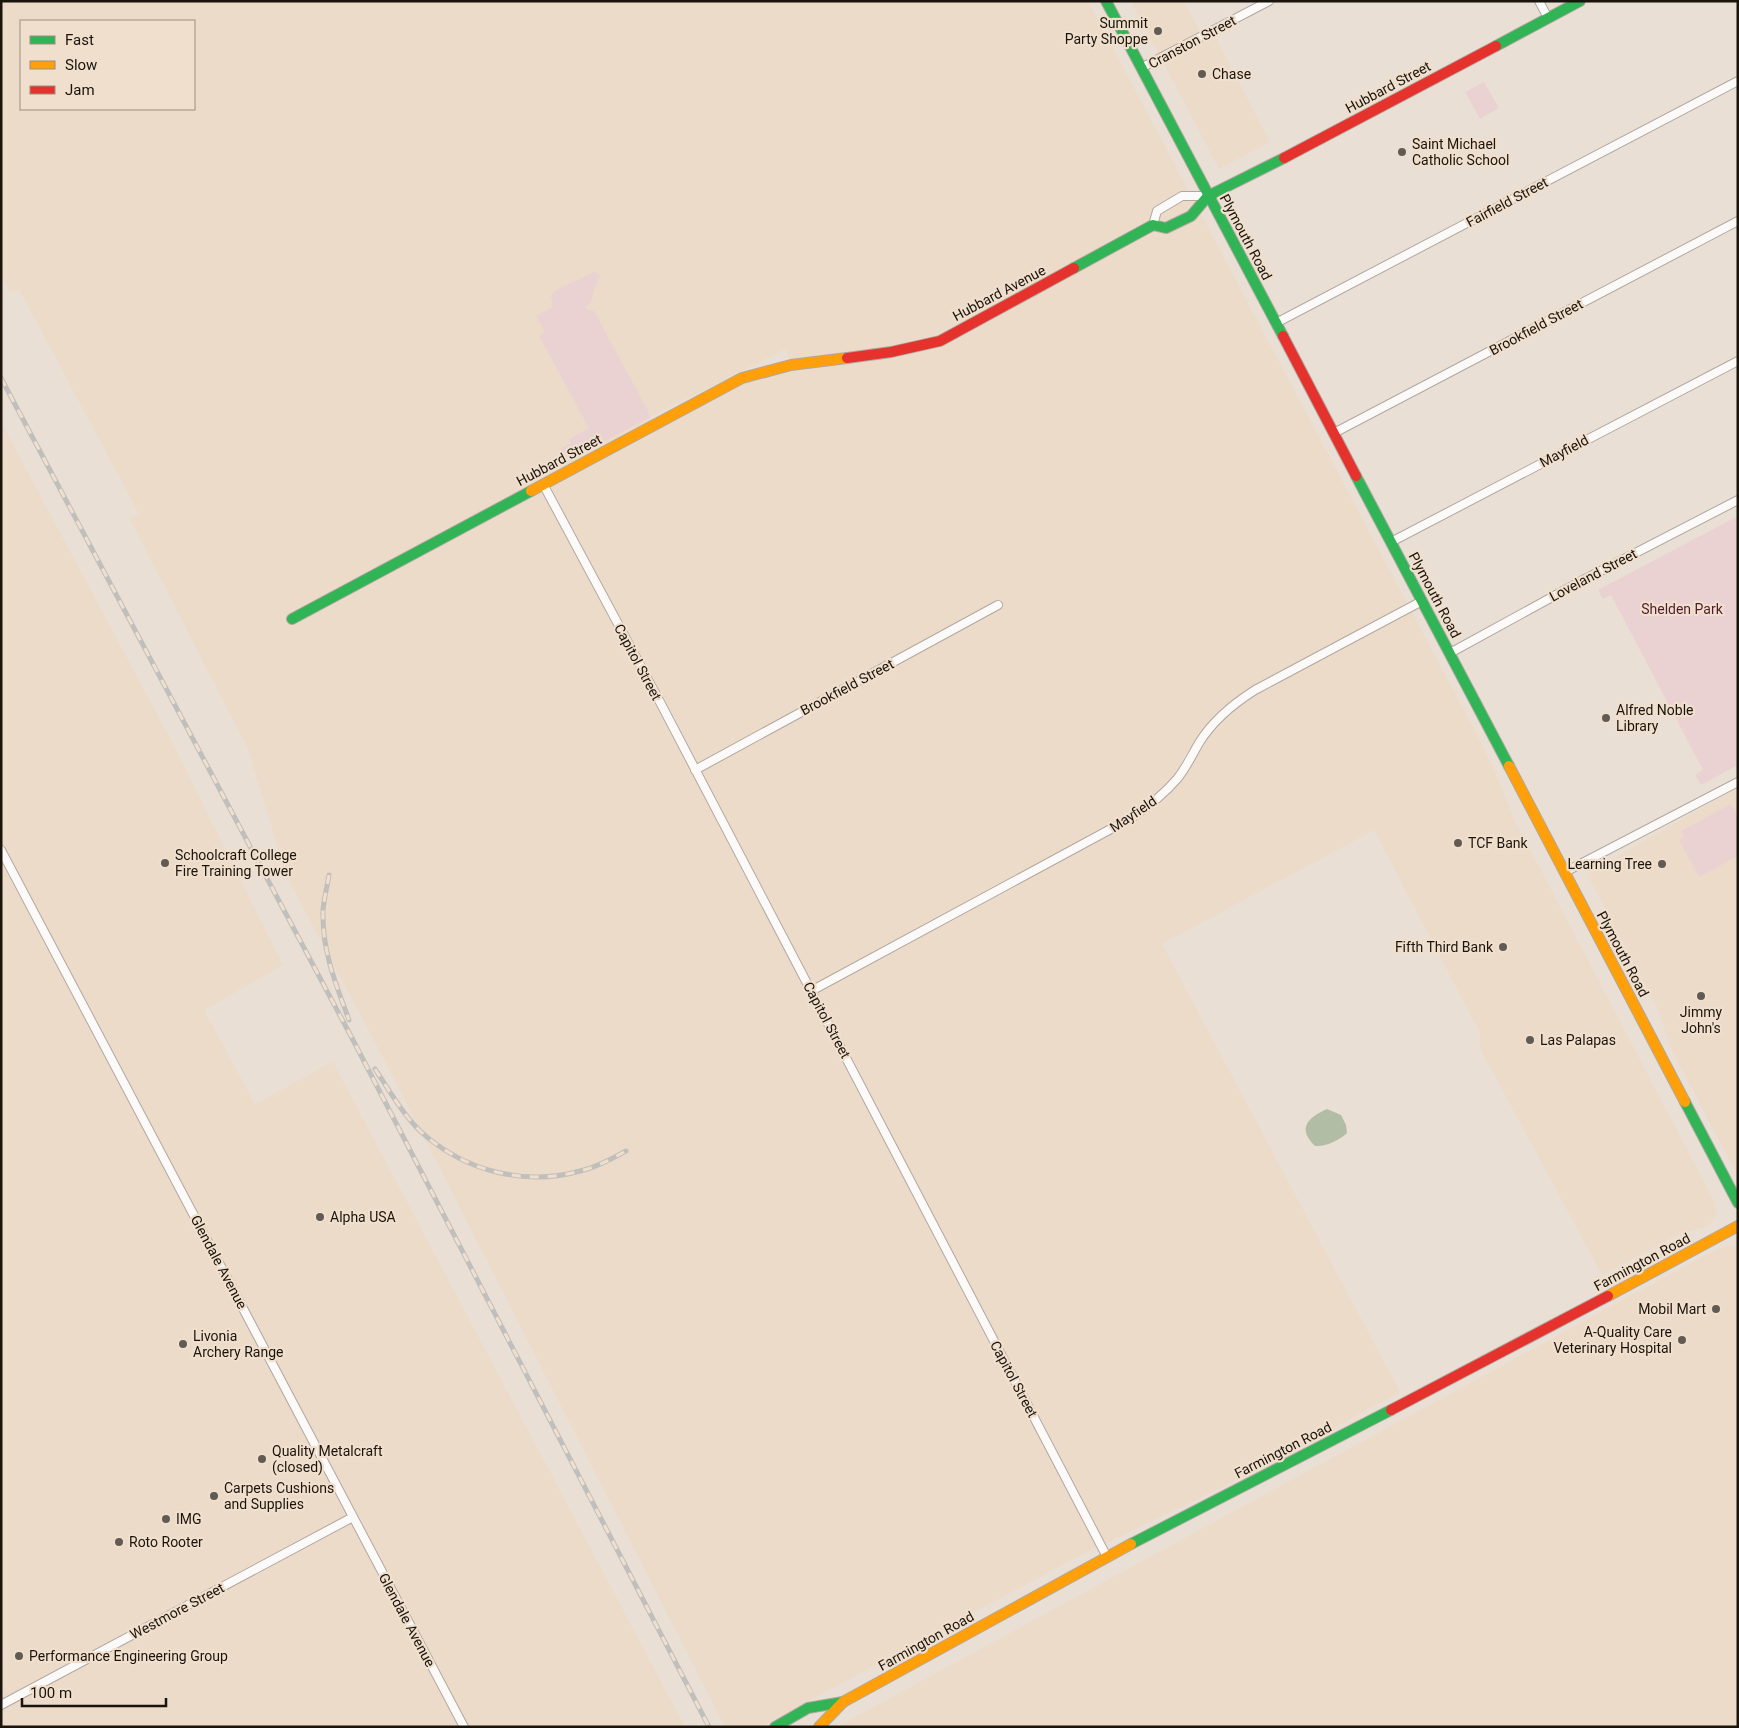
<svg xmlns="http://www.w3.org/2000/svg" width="1739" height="1728" font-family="Roboto,sans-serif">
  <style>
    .built { fill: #ecdbc9; fill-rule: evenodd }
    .green { fill: #ead2d2 }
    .water { fill: #b2bda5 }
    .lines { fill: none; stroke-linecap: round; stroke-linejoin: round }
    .street-casing { stroke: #b0a8a0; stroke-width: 10 }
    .fast-casing { stroke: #b0a8a0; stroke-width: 12 }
    .slow-casing { stroke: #b0a8a0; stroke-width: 12 }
    .jam-casing { stroke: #b0a8a0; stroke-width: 12 }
    .street { stroke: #fcfaf9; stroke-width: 8 }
    .fast { stroke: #30b455; stroke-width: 10 }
    .slow { stroke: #ff9f0a; stroke-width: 10 }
    .jam { stroke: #e5322d; stroke-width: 10 }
    .rail-casing { stroke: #c1bfbc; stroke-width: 5 }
    .rail { stroke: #f1dfcd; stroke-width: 3; stroke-dasharray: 9; stroke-linecap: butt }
    .poi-dot { fill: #625b53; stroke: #f1dfcd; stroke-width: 2 }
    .labels { text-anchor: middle; stroke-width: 4.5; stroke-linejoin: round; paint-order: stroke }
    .poi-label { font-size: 14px; fill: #1a140d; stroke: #f1dfcd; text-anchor: start }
    .street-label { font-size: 14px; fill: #1a140d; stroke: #f1dfcd }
    .park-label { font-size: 14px; fill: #4f1c2d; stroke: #f1dfcd }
  </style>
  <rect width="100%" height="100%" fill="#e9dfd5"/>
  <path class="built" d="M1,1h1087l388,732 17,34 21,52 201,384 2,12 -5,7 -7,5 -26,7 -77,41 -120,-223 -2,-7v-12l-106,-203 -212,114 238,448 -163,88 -164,79 -313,168h-35l-342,-670 -92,-172 -11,-30 -32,-106 -118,-230 9,-5 -120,-225 -9,4 -9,-17zM21,21h173v88h-173zM786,349l7,22 -36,8 -16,6 -83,45 -8,-13z
    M1131,1h53l18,35 10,-5 58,111 -51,27z
    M1,422l171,320 111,223 -79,45 51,94 78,-42 352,665h-684z
    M1738,787v390l-67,-129 -13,-39 -71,-135z
    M1732,1245l6,1v481h-901l878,-477z"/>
  <path class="green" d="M1484,82l15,26 -19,11 -15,-27z
    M594,272l5,2 1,2 -7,16 -2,11 -6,3 2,4 7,1 54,100 2,6 -80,43 -6,-3 -4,-8 11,-6 -2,-4 20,-11 -50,-92 6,-4 -9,-16 17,-9 -2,-11 3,-5z
    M1738,516v249l-37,20 -6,-10 8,-5 -92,-175 -8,4 -5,-9z
    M1731,804l7,13v39l-39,21 -20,-37 5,-3 -3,-6z"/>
  <path class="water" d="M1327,1109l14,6 5,10 1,8c-7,7 -22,14 -32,13 -19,-18 -6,-29 12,-37z"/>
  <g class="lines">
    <defs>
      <path id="street" d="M1539,1l9,17
        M1141,68l128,-67
        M1153,225l4,-14 25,-15h26
        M1276,323l462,-242
        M1334,433l404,-212
        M543,484l118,220 446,853
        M1391,542l347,-181
        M1450,653l135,-74 153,-79
        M695,770l303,-165
        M1,850l463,877
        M1565,872l173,-90
        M811,991l322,-174c16,-11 31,-23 44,-38 9,-11 15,-24 22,-36 14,-23 34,-39 56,-53l167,-89
        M1,1705l352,-188"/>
      <path id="fast" d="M1106,1l177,335
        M1496,46l84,-45
        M1074,268l79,-43 13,3 25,-12 17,-20 76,-38
        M1356,476l153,290
        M292,619l239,-128
        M1685,1102l53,101
        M1131,1544l260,-134
        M775,1727l33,-19 35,-6"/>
      <path id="slow" d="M531,491l211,-113 49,-13 56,-7
        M1509,766l176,336
        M1608,1296l130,-70
        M819,1727l24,-25 288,-158"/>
      <path id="jam" d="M1284,158l212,-112
        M1283,336l73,140
        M847,358l44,-6 49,-11 134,-73
        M1391,1410l217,-114"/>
    </defs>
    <use href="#street" class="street-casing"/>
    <use href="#fast" class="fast-casing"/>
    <use href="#slow" class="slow-casing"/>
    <use href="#jam" class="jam-casing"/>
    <use href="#street" class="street"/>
    <use href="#fast" class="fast"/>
    <use href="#slow" class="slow"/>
    <use href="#jam" class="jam"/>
    <defs>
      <path id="rail" d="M1,378l352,662 356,687
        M329,875c-2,12 -5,24 -6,35 -1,41 12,72 26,110
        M375,1069c14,21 27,44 45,62 45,41 106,56 164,39 15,-4 29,-12 42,-19"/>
    </defs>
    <use href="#rail" class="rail-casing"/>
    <use href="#rail" class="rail"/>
  </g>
  <g class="poi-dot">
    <circle cx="1158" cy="31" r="5"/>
    <circle cx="1202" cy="74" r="5"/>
    <circle cx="1402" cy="152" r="5"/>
    <circle cx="1606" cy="718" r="5"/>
    <circle cx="1458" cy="843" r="5"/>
    <circle cx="165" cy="863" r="5"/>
    <circle cx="1662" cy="864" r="5"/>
    <circle cx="1503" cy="947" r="5"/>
    <circle cx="1701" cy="996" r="5"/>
    <circle cx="1530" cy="1040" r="5"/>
    <circle cx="320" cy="1217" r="5"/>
    <circle cx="1716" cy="1309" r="5"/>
    <circle cx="1682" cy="1340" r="5"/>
    <circle cx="183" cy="1344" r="5"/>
    <circle cx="262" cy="1459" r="5"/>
    <circle cx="214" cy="1496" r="5"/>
    <circle cx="166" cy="1519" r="5"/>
    <circle cx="119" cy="1542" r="5"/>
    <circle cx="19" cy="1656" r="5"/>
  </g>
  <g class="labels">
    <g class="poi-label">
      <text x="1148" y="28" text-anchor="end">Summit<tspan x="1148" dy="16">Party Shoppe</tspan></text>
      <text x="1212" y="79">Chase</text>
      <text x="1412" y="149">Saint Michael<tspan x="1412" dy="16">Catholic School</tspan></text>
      <text x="1616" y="715">Alfred Noble<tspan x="1616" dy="16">Library</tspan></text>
      <text x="1468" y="848">TCF Bank</text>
      <text x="175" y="860">Schoolcraft College<tspan x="175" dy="16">Fire Training Tower</tspan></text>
      <text x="1652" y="869" text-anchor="end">Learning Tree</text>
      <text x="1493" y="952" text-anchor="end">Fifth Third Bank</text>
      <text x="1701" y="1017" text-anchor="middle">Jimmy<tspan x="1701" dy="16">John's</tspan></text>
      <text x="1540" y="1045">Las Palapas</text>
      <text x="330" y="1222">Alpha USA</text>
      <text x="1706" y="1314" text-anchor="end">Mobil Mart</text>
      <text x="1672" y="1337" text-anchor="end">A-Quality Care<tspan x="1672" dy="16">Veterinary Hospital</tspan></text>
      <text x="193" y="1341">Livonia<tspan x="193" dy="16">Archery Range</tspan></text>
      <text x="272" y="1456">Quality Metalcraft<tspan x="272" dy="16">(closed)</tspan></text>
      <text x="224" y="1493">Carpets Cushions<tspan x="224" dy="16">and Supplies</tspan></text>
      <text x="176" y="1524">IMG</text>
      <text x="129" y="1547">Roto Rooter</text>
      <text x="29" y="1661">Performance Engineering Group</text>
    </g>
    <g class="street-label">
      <text transform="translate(1192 42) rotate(-28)" y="5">Cranston Street</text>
      <text transform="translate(1388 87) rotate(-28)" y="5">Hubbard Street</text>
      <text transform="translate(1507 202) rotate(-28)" y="5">Fairfield Street</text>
      <text transform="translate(1246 237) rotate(62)" y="5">Plymouth Road</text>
      <text transform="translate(999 293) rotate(-28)" y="5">Hubbard Avenue</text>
      <text transform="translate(1536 327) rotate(-28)" y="5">Brookfield Street</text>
      <text transform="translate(1564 451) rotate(-28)" y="5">Mayfield</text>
      <text transform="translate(559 460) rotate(-28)" y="5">Hubbard Street</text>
      <text transform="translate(1593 575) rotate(-28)" y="5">Loveland Street</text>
      <text transform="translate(1435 595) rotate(62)" y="5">Plymouth Road</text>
      <text transform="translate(638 662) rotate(62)" y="5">Capitol Street</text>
      <text transform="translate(847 687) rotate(-28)" y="5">Brookfield Street</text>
      <text transform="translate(1133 814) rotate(-34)" y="5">Mayfield</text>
      <text transform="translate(1623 954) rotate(62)" y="5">Plymouth Road</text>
      <text transform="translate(827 1020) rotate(62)" y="5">Capitol Street</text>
      <text transform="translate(219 1262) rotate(62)" y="5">Glendale Avenue</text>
      <text transform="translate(1642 1262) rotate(-28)" y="5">Farmington Road</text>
      <text transform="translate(1014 1379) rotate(62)" y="5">Capitol Street</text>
      <text transform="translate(1283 1450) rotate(-27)" y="5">Farmington Road</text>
      <text transform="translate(177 1611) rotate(-28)" y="5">Westmore Street</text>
      <text transform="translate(407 1620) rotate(62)" y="5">Glendale Avenue</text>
      <text transform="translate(926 1641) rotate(-29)" y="5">Farmington Road</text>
    </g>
    <g class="park-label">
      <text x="1682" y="614">Shelden Park</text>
    </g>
  </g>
  <rect width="1739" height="1728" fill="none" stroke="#1a140d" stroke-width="5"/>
  <rect x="20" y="20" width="175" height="90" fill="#f1dfcd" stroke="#9b8e80"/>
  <rect x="30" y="36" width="25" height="8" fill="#30b455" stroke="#9b8e80"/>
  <text x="65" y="45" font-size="15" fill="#1a140d">Fast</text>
  <rect x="30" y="61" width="25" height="8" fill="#ff9f0a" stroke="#9b8e80"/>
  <text x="65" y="70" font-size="15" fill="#1a140d">Slow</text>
  <rect x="30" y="86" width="25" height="8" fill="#e5322d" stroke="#9b8e80"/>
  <text x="65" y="95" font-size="15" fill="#1a140d">Jam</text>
  <path d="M22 1698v8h144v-8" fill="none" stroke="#1a140d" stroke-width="2.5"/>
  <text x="30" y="1698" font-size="15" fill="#1a140d" stroke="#f1dfcd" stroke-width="4" paint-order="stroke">100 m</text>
</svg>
